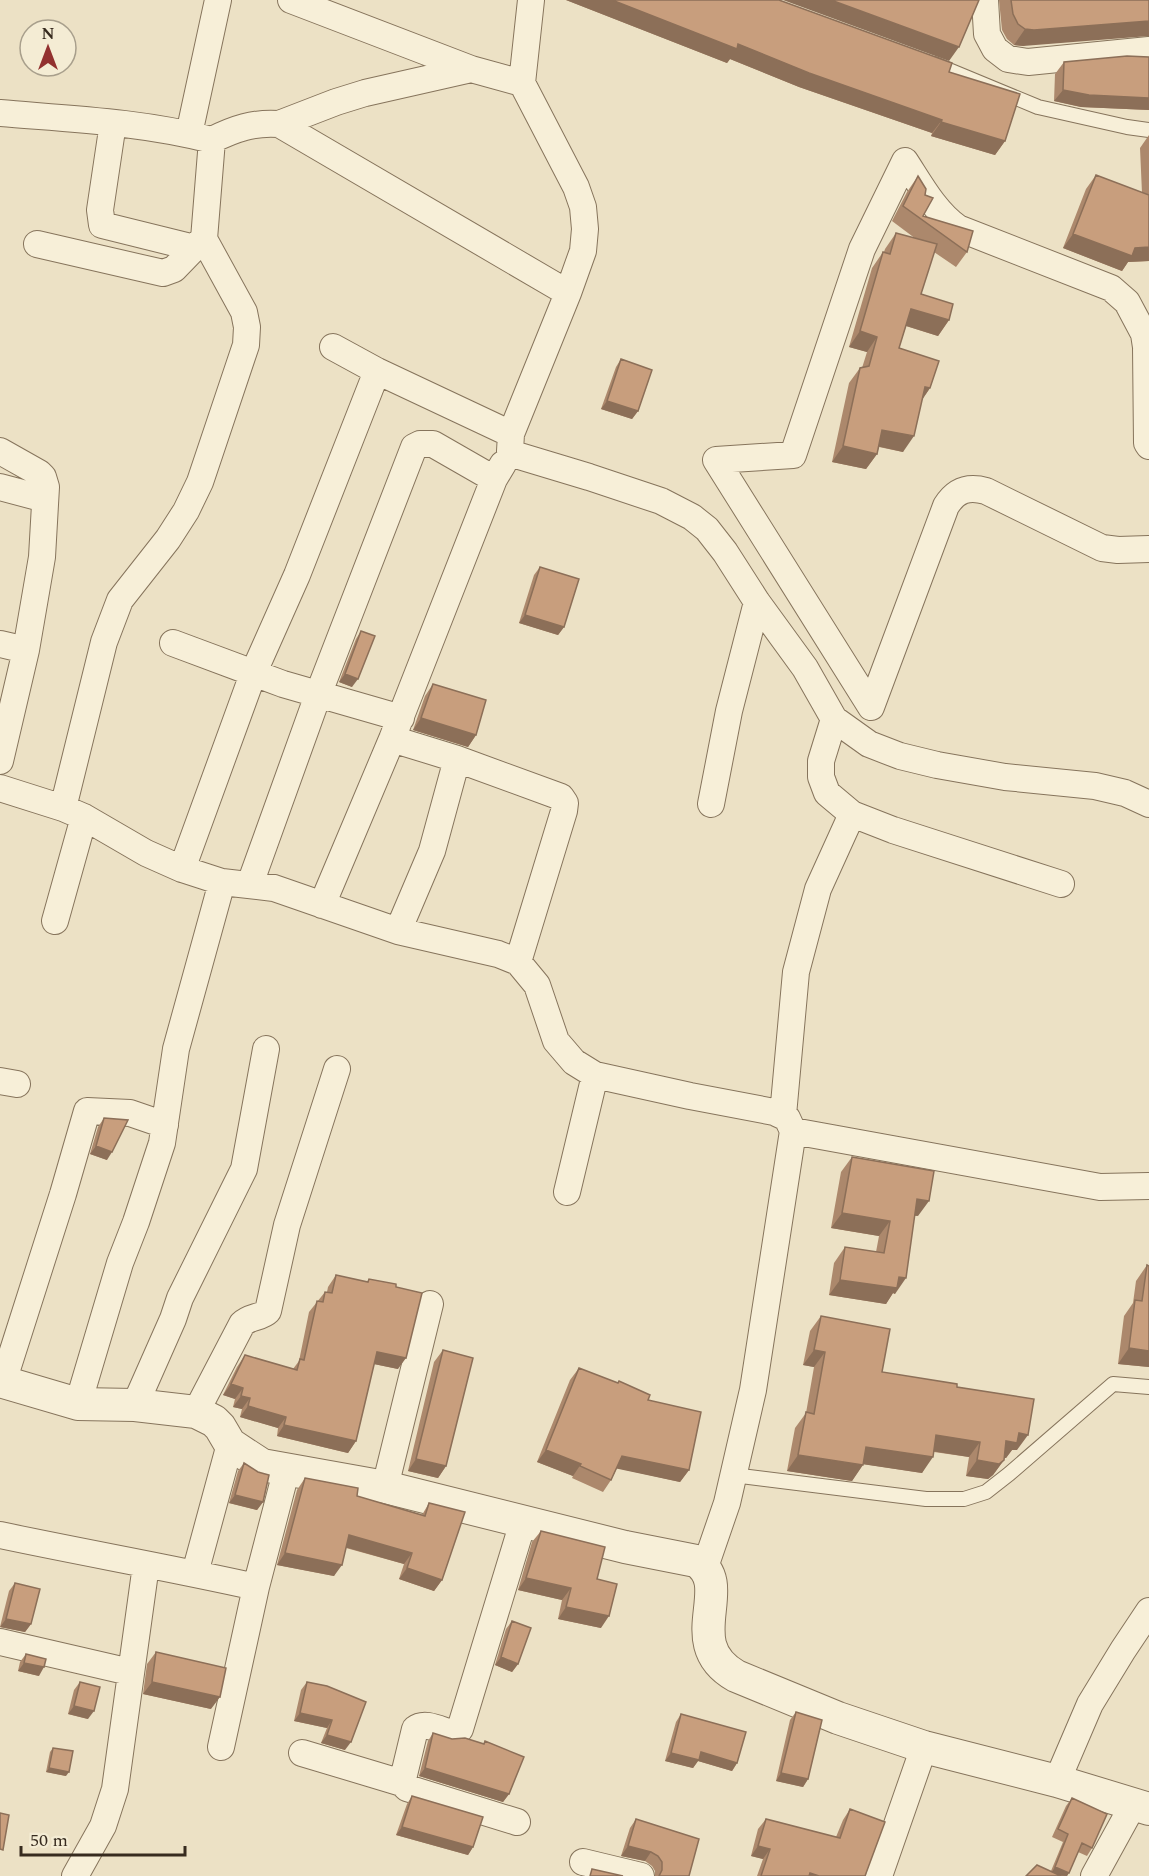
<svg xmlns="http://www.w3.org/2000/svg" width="1149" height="1876" font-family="Spectral,serif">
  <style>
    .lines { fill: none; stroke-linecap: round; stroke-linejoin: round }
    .service-casing { stroke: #86745c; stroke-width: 16 }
    .minor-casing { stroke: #86745c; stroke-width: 28 }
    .tertiary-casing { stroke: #86745c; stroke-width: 34 }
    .service { stroke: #f7efd8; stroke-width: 14 }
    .minor { stroke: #f7efd8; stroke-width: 26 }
    .tertiary { stroke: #f7efd8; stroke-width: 32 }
    .wall { fill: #ac886c }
    .shaded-wall { fill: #8c6f58 }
    .building { fill: #c89e7d; stroke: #8c6f58; stroke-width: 1.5 }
  </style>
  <rect width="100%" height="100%" fill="#ece1c5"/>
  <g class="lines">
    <defs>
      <path id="service" d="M934,64l104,43 89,20 22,3
        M733,1475l193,24h38l22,-7 23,-18 104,-90 36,3"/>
      <path id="minor" d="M291,0l180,69
        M531,0l-9,83 54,104 7,20 2,22 -2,22 -15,42 -57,141 -1,17 6,4 73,22 72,24 31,16 15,12 18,23 32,50 48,66 29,51 35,25 31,12 37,9 68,12 90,9 30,7 24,11
        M985,0l2,34 8,15 13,10 20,3 121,-12
        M522,83l-51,-14 -106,24 -29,9 -57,22 289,169
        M0,113c71,6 143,9 212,27l-8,99 40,73 3,15 -1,18 -46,137 -14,29 -18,28 -48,61 -16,42 -41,166
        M113,123l-13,87 2,15 93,23
        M189,134l29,-134
        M212,140c22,-11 42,-18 67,-16
        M37,244l126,29 11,-4 29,-30
        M333,347l44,24 134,63
        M0,451l39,22 4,4 3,10 -4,70 -16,93 -26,111
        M0,487l45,12
        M173,643l110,41 118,34
        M0,644l26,6
        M871,707l-155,-247 77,-5 69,-206 43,-88c15,23 30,51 53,67l153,60 16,14 17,32 2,13 1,96 2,3
        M871,707l75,-201c10,-16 22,-20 40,-15l116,57 16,2 31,-1
        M834,719l-13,42v16l6,16 25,21 41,16 168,54
        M392,739l65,20 104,38 4,6 -1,8 -46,151
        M0,788l63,20 21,9 62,36 36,16 40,13 52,6 124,43 100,23 20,8 19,23 19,56 18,21 21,13 95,21 84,16 13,6 6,13 -40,259 -26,113 -22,64
        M711,804l18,-93 28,-109
        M182,869l71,-195 44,-99 80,-204
        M250,884l68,-189 96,-248 6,-3h13l61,35
        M322,905l70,-166 102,-260 9,-15
        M55,921l29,-104
        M398,931l34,-80 25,-92
        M0,1081l17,3
        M783,1115l13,-143 22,-83 34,-75
        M793,1131l307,56 49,-1
        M567,1192l28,-117
        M3,1382l60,-188 24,-83 43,2 35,12
        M78,1404l42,-141 16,-41 26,-79 14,-94 46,-167
        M135,1405l38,-86 7,-21 64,-129 22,-120
        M196,1412l46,-88c8,-8 19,-6 26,-13l19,-86 50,-156
        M385,1487l45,-183
        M0,1535c85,18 171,33 256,52
        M195,1573l35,-129
        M0,1642l130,30
        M221,1747l35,-160 31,-119
        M302,1753l100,30
        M1057,1781l33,-77 33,-54 26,-39
        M517,1822l-110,-34 -5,-5 13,-54c10,-8 25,1 36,4l9,-4 63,-207
        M583,1862l58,14
        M75,1876l28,-50 12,-37 31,-224
        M879,1876l45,-129
        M1094,1876l39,-71"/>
      <path id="tertiary" d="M0,1381l78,23 57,1 61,7 18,9 6,6 10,17 32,21 123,22 240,60 71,14c40,25 -18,82 40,115l102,42 86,29 133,34 92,28"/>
    </defs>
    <use href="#service" class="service-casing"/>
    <use href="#minor" class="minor-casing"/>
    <use href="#tertiary" class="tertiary-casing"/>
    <use href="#service" class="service"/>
    <use href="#minor" class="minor"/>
    <use href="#tertiary" class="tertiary"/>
  </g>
  <path class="wall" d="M566,0h213l170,72 56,69 -10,14 -64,-19 1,-3 -133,-46 -69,-28 -3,4z
    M999,0h150l-126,46 -9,-1 -7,-6 -5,-9z
    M1149,57v53l-68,-3 -27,-6 1,-27 9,-12z
    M1149,135v126l-21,1 -6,9 -59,-23 23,-59 10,-14 46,18 -2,-45z
    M918,176l5,40 44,36 -11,15 -22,-15 -13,42 28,26 -11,16 -32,-10 -7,22 31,40 -8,12 -19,52 -24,-5 -2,7 -11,15 -34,-7 17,-79 11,-15h2l5,-16 -18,-5 23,-79 11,-16h1l1,-3 11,-16 20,6 -24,-18 15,-29z
    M621,359l17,52 -6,8 -31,-10 15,-42z
    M540,567l24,60 -6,8 -39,-12 15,-48z
    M361,631l-9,56 -13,-5 17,-43z
    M433,684l43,51 -8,12 -55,-17 12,-34z
    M104,1118l3,42 -17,-6 8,-27z
    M852,1157l66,59h-3l-20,78 -2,-1 -7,11 -57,-9 5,-32 11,-16 31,5 3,-16 -48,-8 10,-56z
    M1147,1265l2,102 -31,-3 6,-48 9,-13 3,-22z
    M336,1275l31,7 2,-3 27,8 2,82 -24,-5 -18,77 -8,12 -71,-17 1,-8 -38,-11 2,-8 -9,-2 2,-8 -12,-4 14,-28 8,-12 48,14 6,-8 10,-49 16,-20h2l1,-5z
    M821,1316l61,56 75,15 60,63h-5l-6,8h-2v2l-11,15 -5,4 -22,-3 3,-19 -35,-5 -12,21 -59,-9 -11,17 -65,-10 8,-43 11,-15 8,-46 -11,-2 7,-34z
    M443,1350l3,116 -8,12 -30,-7 26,-109z
    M579,1368l69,32 41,70 -9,12 -63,-14 -6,12 -8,12 -31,-14 1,-2 -36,-14 33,-82z
    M244,1463l19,39 -6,8 -28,-7 9,-32z
    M305,1478l52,18 65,19 7,-12 13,77 -8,11 -35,-12 5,-15 -58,-16 -12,28 -57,-11 20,-75z
    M541,1531l56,48 4,49 -43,-9 4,-19 -44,-10 14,-48z
    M15,1583l16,41 -6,8 -25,-5 9,-36z
    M512,1621l6,43 -6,8 -17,-7 11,-36z
    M156,1652l55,57 -68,-15 4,-30z
    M26,1654l13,22 -21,-5 2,-9z
    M80,1682l8,37 -20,-5 6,-24z
    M307,1682l20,4 18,64 -24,-7 6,-15 -33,-7 7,-31z
    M796,1712l12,67 -5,8 -27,-6 14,-61z
    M681,1714l56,49 -5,8 -34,-10 -5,7 -28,-7 11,-39z
    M433,1733l76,61 -6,8 -84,-26 9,-35z
    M53,1748l13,28 -20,-4 4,-20z
    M412,1796l61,51 -5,8 -72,-20 11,-31z
    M1072,1798l20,50 -5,8 -9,-4 -11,24h-41l25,-5 12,-29 -11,-5 14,-31z
    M850,1809l15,67h-108l6,-17 -12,-3 7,-27 8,-10 70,18 7,-17z
    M636,1819l53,57h-34v-5l-3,-5 -7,-5 -24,-5 9,-28z"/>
  <path class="shaded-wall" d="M566,0h46l126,44 204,76 -10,13 -133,-46 -69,-28 -3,4z
    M783,0h48l128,47 -10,14z
    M1149,21v15l-126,10 -9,-1 11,-16z
    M1063,90l86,8v12l-68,-3 -27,-6z
    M941,122l64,19 -10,14 -64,-19z
    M1073,234l76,13v14l-21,1 -6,9 -59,-23z
    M911,309l38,11 -11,16 -38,-12z
    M860,331l17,6 -10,15 -18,-5z
    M925,387l5,1 -11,16z
    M607,401l31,10 -6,8 -31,-10z
    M882,430l32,6 -11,16 -31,-7z
    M843,446l34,8 -11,15 -34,-7z
    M525,615l39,12 -6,8 -39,-12z
    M345,674l13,5 -6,8 -13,-5z
    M421,718l55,17 -8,12 -55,-17z
    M96,1146l16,6 -5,8 -17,-6z
    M917,1199l12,2 -11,15 -12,-2z
    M842,1213l48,8 -11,15 -48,-8z
    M899,1277l7,1 -11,16 -2,-1 -7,11 -57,-9 11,-15z
    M1129,1348l20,3v16l-31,-3z
    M814,1350l11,2 -11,15 -11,-2z
    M377,1352l29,6 -8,11 -29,-6z
    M231,1384l12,4 -8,11 -12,-4z
    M241,1396l9,2 -8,11 -9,-2z
    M248,1406l38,11 -8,11 -38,-11z
    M284,1425l72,16 -8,12 -71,-17z
    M1019,1433l9,2 -11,15h-5l-6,8 -11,-1 11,-16z
    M936,1435l44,7 -11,15 -44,-7z
    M866,1447l67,10 -11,16 -67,-10z
    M546,1450l35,14 -8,12 -36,-14z
    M798,1455l65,10 -11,16 -65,-10z
    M622,1456l67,14 -9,12 -66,-14z
    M416,1459l30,7 -8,12 -30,-7z
    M977,1460h27l-11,15 -5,4 -22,-3z
    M235,1495l28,7 -6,8 -28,-7z
    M349,1535l63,18 -8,11 -63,-18z
    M285,1553l57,12 -8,11 -57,-11z
    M407,1568l35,12 -8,11 -35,-12z
    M526,1578l45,10 -9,12 -44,-10z
    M566,1607l43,9 -8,12 -43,-9z
    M6,1619l25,5 -6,8 -25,-5z
    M501,1657l17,7 -6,8 -17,-7z
    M24,1663l20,4 -5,9 -21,-5z
    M152,1682l68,15 -9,12 -68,-15z
    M74,1706l20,5 -6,8 -20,-5z
    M300,1713l32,7 -5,8 -33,-7z
    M327,1735l24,7 -6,8 -24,-7z
    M701,1752l36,11 -5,8 -34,-10 -5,7 -28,-7 6,-8z
    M49,1768l20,4 -3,4 -20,-4z
    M425,1768l84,26 -6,8 -84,-26z
    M781,1773l27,6 -5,8 -27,-6z
    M402,1827l71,20 -5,8 -72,-20z
    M628,1846l23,6 -6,9 -24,-5z
    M758,1846l12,3 -7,10 -12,-3z
    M1055,1867l14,6 -2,3 -17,-1z
    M810,1873l9,3h-11z"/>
  <path class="building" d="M612,0h167l173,63 -3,9 71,22 -15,47 -64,-19 1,-2 -133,-47 -71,-29 -1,5z
    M831,0h148l-20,47z
    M1011,0h138v21l-115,9 -9,-1 -7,-5 -5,-10z
    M1127,56l22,1v41l-60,-3 -26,-5 1,-28z
    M1096,175l53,20v52l-14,1 -3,8 -59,-22z
    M918,176l8,13 -1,6 8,3 -10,18 50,15 -6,21 -64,-46z
    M896,233l41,11 -16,50 32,10 -4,16 -38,-11 -12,39 40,13 -9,27 -5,-1 -11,49 -32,-6 -5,24 -34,-8 17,-78 9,-2 8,-29 -17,-6 23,-79 7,2z
    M621,359l31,11 -14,41 -31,-10z
    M540,567l39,12 -15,48 -39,-12z
    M361,631l14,5 -17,43 -13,-5z
    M433,684l53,16 -10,35 -55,-17z
    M104,1118l24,2 -16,32 -16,-6z
    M852,1157l82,14 -5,30 -12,-2 -11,79 -7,-1 -2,11 -57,-8 5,-33 39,6 6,-32 -48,-8z
    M1147,1265l2,1v85l-20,-3 6,-48 7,1z
    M336,1275l32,7 1,-3 27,5v3l26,6 -16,65 -29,-6 -21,89 -72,-16 2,-8 -38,-11 2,-8 -9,-2 2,-8 -12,-4 14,-29 52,15 3,-11 4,1 13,-59 6,1 2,-10 7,1z
    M821,1316l69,13 -8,43 75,12v3l77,12 -6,36 -9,-2 -2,10 -11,-2 -2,19 -5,4 -22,-4 3,-18 -44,-7 -3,22 -67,-10 -3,18 -65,-10 8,-43 8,2 11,-62 -11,-2z
    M443,1350l30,8 -27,108 -30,-7z
    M579,1368l39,15 1,-2 31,14 -2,5 53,12 -12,58 -67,-14 -11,24 -31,-14 1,-2 -35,-14z
    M244,1463l14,9 11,3 -6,27 -28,-7z
    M305,1478l53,10 -1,8 68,20 4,-13 36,9 -23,68 -35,-12 5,-15 -63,-18 -7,30 -57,-12z
    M541,1531l64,16 -8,32 20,5 -8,32 -43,-9 5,-19 -45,-10z
    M15,1583l25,6 -9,35 -25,-5z
    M512,1621l19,7 -13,36 -17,-7z
    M156,1652l70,16 -6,29 -68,-15z
    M26,1654l20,5 -2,8 -20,-4z
    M80,1682l20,5 -6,24 -20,-5z
    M307,1682l20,4 39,16 -15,40 -24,-7 5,-15 -32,-7z
    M796,1712l26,8 -14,59 -27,-6z
    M681,1714l65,18 -9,31 -36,-11 -2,8 -28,-7z
    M433,1733l19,6 13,-1 19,6 1,-3 39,16 -15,37 -84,-26z
    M53,1748l20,3 -4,21 -20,-4z
    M412,1796l71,21 -10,30 -71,-20z
    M1072,1798l35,16 -15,34 -10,-5 -13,30 -14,-6 13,-33 -10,-5z
    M850,1809l35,13 -20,54h-46l-9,-3 -1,3h-48l9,-27 -12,-3 8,-27 74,19z
    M0,1813l9,2 -6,35 -3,-1z
    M636,1819l63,20 -10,37h-30l3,-6v-8l-4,-6 -7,-4 -23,-6z
    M1037,1865l24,11h-35z
    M592,1869l31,7h-33z"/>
  <g transform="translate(48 48)"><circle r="28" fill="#f4ecd4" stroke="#a89f8c" stroke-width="1.5"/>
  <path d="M0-4.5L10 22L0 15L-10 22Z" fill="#92312f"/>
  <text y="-9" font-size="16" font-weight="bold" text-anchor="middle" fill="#372b1f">N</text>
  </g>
  <path d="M21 1846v9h164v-9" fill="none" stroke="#372b1f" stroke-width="3"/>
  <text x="30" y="1846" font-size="18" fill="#372b1f" stroke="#f4ecd4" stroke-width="4.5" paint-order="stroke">50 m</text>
</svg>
